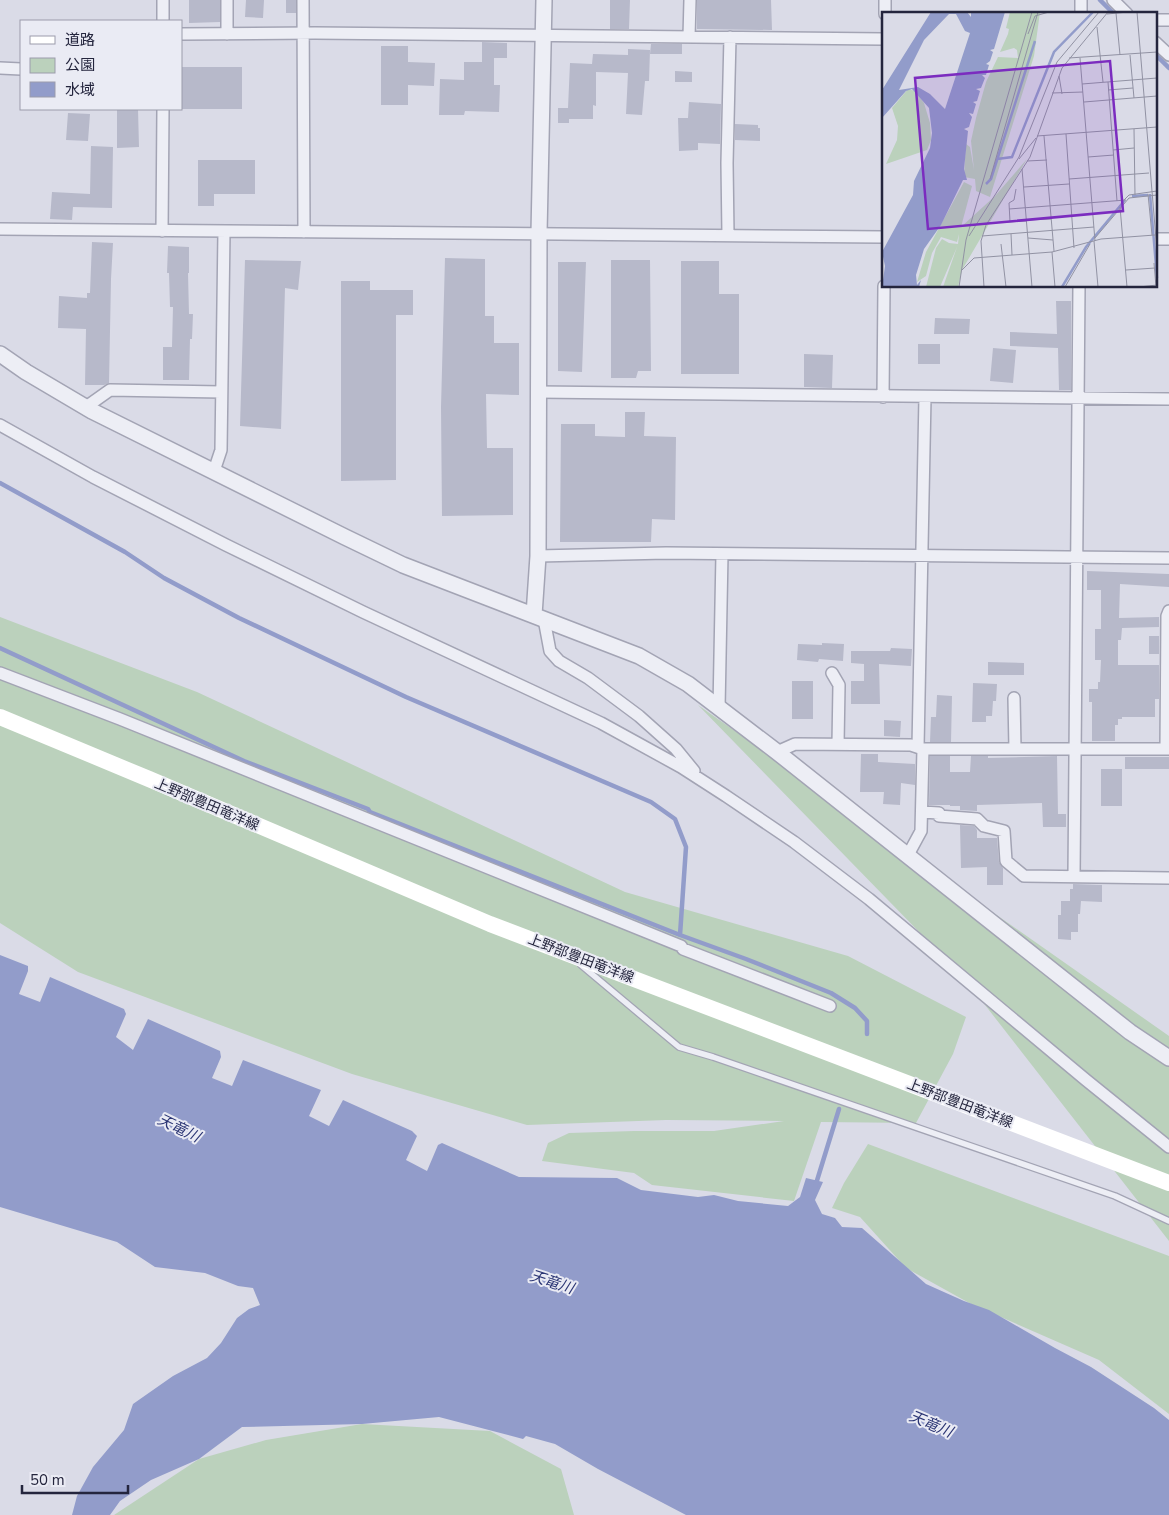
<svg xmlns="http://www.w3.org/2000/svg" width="1169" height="1515" font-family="'Nunito Sans','Noto Sans JP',sans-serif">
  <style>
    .green { fill: #bbd1bc }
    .water { fill: #929cca }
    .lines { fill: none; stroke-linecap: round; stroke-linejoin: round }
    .stream { stroke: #929cca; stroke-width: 4.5 }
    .building { fill: #b7b9ca }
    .service-casing { stroke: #a3a4b4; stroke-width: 8 }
    .minor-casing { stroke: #a3a4b4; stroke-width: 14 }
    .tertiary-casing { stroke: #a3a4b4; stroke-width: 18 }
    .service { stroke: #edeef5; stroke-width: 5.5 }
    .minor { stroke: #edeef5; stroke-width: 11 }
    .tertiary { stroke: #edeef5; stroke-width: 15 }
    .secondary { stroke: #fff; stroke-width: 16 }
    .labels { text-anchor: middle; stroke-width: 4; stroke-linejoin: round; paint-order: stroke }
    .street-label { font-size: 14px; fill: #24253d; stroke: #eaebf4 }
    .water-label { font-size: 15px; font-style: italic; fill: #2b3574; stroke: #eaebf4 }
    .inset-river { fill: none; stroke: #929cca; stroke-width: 2.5 }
    .inset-road { fill: none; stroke: #9192a3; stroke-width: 1 }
    .view { fill: #7b2cbf; fill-opacity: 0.15; stroke: #7b2cbf; stroke-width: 2.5 }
    .inset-edge { fill: none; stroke: #24253d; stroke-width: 2.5 }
  </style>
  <rect width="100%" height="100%" fill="#dadbe7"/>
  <path class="green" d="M0,617l197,75 428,200 223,64 118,61 -13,37 -37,69 -95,-1 -27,79 -142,-16 -18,-12 -92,-12 6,-18 21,-10 65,-2h80l70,-10 -118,-1 -139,5 -175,-51 -274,-102 -78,-49z
    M698,705l471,331v205l-205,-263z
    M868,1144l301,112v158l-70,-54 -128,-56 -65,-36 -46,-51 -28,-9 12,-25z
    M362,1424l128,7 71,38 13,46h-460l85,-56 67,-19z"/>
  <path class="water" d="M0,955l28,11v5l-9,23 21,8 10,-25 74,32 2,5 -10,23 17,13 15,-31 72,32 1,6 -9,21 20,8 11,-26 78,30 -12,26 20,10 14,-26 69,31 5,5 -11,24 21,11 11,-26 4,-2 77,34 98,1 24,12 57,7 16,-2 24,6 50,5 12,-9 6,-19 17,4 -8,18 7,14 13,4 7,9 20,1 64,56 38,17 25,9 66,38 36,19 63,41 15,12v95h-483l-88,-46 -43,-25 -29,-8 -3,3 -84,-22 -77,7 -120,3 -43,32 -48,21 -31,21 -10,14h-38l5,-19 16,-29 31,-37 9,-26 40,-28 34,-18 14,-15 16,-25 12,-9 11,-4 -7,-17 -15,-2 -33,-13 -50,-6 -38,-25 -117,-35z"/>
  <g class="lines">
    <path class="stream" d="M1100,0l14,14
      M1155,54l14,14
      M0,483l125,69 39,26 75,40 167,79 245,105 24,17 11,28 -6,88
      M0,648l244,113 124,48 2,3 310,123 66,24 85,34 24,15 12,13v13
      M815,1187l24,-78"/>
  </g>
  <path class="building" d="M189,0h31v22l-31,1z
    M246,0h18l-1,18 -18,-1z
    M286,0h10v13h-10z
    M610,0h20l-1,29h-19z
    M697,0h74l1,30 -75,-1z
    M482,42l25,1v15h-13v27h6l-1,27 -34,-1 -1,4h-25l1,-36 24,1v-18h18z
    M651,44h31v10h-32z
    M381,46h27v16l27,1 -1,23 -26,-1v20h-27z
    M628,49l22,1 -1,31h-4l-3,34 -16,-1 2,-41 -32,-1v34l-3,-1v14h-24v4h-11v-15h10l2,-45 22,1 1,-10 35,1z
    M181,67h61v42h-61z
    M675,71l17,1v10h-17z
    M689,102l32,2 -1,40 -22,-1v7l-19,1 -1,-33h10z
    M117,109h21l1,38 -22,1z
    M68,113l22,1 -2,27 -22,-1z
    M735,124l23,1v3h2v13l-25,-1z
    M91,146l22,1 -1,61 -39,-1 -1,13 -22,-1 2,-27 38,2z
    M198,160h57v34h-41v12h-16z
    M92,242l21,1 -2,36 -2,104 -5,2h-19l1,-56 -28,-1 1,-32 28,2v-5h3z
    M168,246l21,1v26h-1l1,41h4l-1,25h-2l-1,41h-26v-33h9l1,-40h-3l-1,-34h-2z
    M445,258l40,1v57h9v27h25v52l-33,-1 1,54h26v67l-71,1 -1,-109z
    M245,260l56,1 -3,29 -13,-2 -4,141 -41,-3z
    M611,260h39l1,111h-13l-2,7h-25z
    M681,261h38v33h20v80h-58z
    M558,262h28l-4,110 -24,-1z
    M341,281h29v9h43v25h-17v165l-55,1z
    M1056,301h15v89h-12l-1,-42 -48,-2v-14l47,2z
    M935,318l35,1 -1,15h-35z
    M918,344h22v20h-22z
    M993,348l23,2 -3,33 -23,-2z
    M804,354l29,1 -1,33 -28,-1z
    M625,412h20l-1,24 32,1 -1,83 -23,-1 -1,23h-91l1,-118h34v12l30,1z
    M1087,571l82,3v13l-49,-3 -1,34 40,-1v10l-37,1 -1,12h-3v25h41v34h-4v18h-33v2h-4v6h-3v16h-23v-39h-3v-13h9v-7h2l1,-22h-6v-31h6v-39h-14z
    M1149,636h10v18h-10z
    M822,643l22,1 -1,17 -24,-2 -1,3 -21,-2 1,-16 24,1z
    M891,648l21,1 -1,17 -32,-2 1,40h-29v-23h13v-17l-13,-1v-12h39z
    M988,662l36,1v12h-36z
    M792,681h21v38h-21z
    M973,683l24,1 -1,17h-3l-1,15h-6v6h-14z
    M937,695l15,1 -1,46h-21l1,-25h5z
    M884,720l17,1 -1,16 -16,-1z
    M861,754h17v8l37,2v21l-14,-2 -1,22 -17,-1 1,-12h-24z
    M930,756h20v16h20l1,-16h17v2l69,-2 1,58h8v13h-23l-1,-24 -65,2v6l-17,-1v-4h-10v-1h-21z
    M1125,757h44v12h-44z
    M1101,769h21v37h-21z
    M960,825l14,1 3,4v8h20l2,24 4,6v17h-16v-18l-26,1z
    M1073,884l29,1v17l-21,-1 -1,13h-2v18h-7v8l-13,-1v-24h3v-14h9v-12h3z"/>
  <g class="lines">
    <defs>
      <path id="service" d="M581,965l98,82 34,10 402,139 54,25"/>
      <path id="minor" d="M303,0l1,232
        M1113,0l14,14
        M885,14v-14
        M1081,14v-14
        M1155,20h14
        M163,21v-21
        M181,34l134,-1 568,6
        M227,34v-34
        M689,37l1,-37
        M1155,42l14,13
        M0,68l21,1
        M0,229l883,8
        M162,231l1,-122
        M728,235l-1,-72 3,-126
        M1155,239h14
        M538,392l631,7
        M883,397l1,-111
        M86,407l24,-17 111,2
        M0,425l93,52 133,68 137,67 238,111 80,44 45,29 68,46 75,57 217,181 83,67
        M214,471l7,-21 3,-219
        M538,556l128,-3 503,5
        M544,619l6,32 9,10 29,17 51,38 37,33 18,22
        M0,673l120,46 561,227 2,3 147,57
        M832,673l7,12 -1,59
        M1014,698l1,51
        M719,708l3,-154
        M918,747l7,-350
        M1166,749l1,-133 2,-5
        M777,752l18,-8 116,1 12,4h246
        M922,812l17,1v3l38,3 7,7 20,5 2,30 18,15 145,2
        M908,855l13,-24 2,-82
        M1074,876l5,-590"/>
      <path id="tertiary" d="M0,354l26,18 66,39 253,126 58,28 236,91 49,28 89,68 353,280 39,26
        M534,615l4,-59 1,-323 5,-233"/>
    </defs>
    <use href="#service" class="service-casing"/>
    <use href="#minor" class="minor-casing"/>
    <use href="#tertiary" class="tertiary-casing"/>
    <use href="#service" class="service"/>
    <use href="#minor" class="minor"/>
    <use href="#tertiary" class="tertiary"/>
    <path class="secondary" d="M0,717l149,62 341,145 679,259"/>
  </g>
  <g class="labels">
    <g class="street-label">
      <text transform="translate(207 804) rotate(23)" y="5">上野部豊田竜洋線</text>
      <text transform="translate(581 958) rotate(21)" y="5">上野部豊田竜洋線</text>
      <text transform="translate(960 1103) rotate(21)" y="5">上野部豊田竜洋線</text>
    </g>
    <g class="water-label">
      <text transform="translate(179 1128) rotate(26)" y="5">天竜川</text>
      <text transform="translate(552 1282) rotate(18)" y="5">天竜川</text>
      <text transform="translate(931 1424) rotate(23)" y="5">天竜川</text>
    </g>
  </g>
  <g transform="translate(882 12)">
    <rect width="275" height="275" fill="#dadbe7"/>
    <path d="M128,0h30l-6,44 -44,141 -14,-6 -1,-12 -11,-2 1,-19 1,-14 4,3 4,23 -3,-29 5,-23 10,-36 12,-25 20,1 -1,-8 -3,-2 -14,4 8,-18 1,-5 -3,-1zM26,77l7,2 9,12 6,20 1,17 -4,10 -41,14 11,-24 1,-14 -6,-18zM145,147l-65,111 -4,17h-15l14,-40 -17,40h-14l10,-39 6,-9 7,4 9,1 1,-10 -2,8 -16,-5 -9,16 -6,23 -9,6 9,-30 38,-70 8,4 -11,41 34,-31z" fill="#bbd1bc"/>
    <path d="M49,0h36l4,5v-5h34l-11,37 -4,1 3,2 -3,9 -4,3 3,1 -3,10h-4l3,3 -4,10 -5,1 4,2 -3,10 -4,1 3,2 -3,10 -4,-1 3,4 -3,10 -5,2 4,2 -4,38 3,11h-4l-22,45 -17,24 -8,26 1,10 4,-5 -2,7h-37l3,-21 -3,-14 31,-57 1,-14 16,-33 2,-15 -3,-25 -17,-19 -6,2 -24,27v-28zM67,2h7l9,17 5,2 -25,76 -15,-15 -12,-7 -19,3 25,-50z" fill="#929cca" fill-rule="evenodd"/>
    <path class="inset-river" d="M115,147l15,-2 42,-105 39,-40M104,172l5,-5 44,-138M268,182l7,84M250,184l16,-1M180,275l24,-40 39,-47"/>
    <path class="inset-road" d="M255,0l20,239M234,1l4,42M225,2l21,-2M215,15l6,55M146,22l7,-18 14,-4M248,43l4,43M187,46l88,-6M198,46l15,183M177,64l3,18M226,70l9,119M200,72l75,-6M226,78l25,-2M170,81l31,-1M202,90l73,-6M252,117l1,66M184,122l8,114M155,124l120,-9M162,124l10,115M231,138l21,-2M206,145l26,-2M137,147l17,-21M145,149l20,-1M140,157l10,118M108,167l48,-167M187,167l80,-6M142,175l45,-3M266,182l4,41M242,188l5,-5 28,-4M238,195l7,80M127,197l117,-9M145,208l24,-1M128,210l-1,-19 5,-3 2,-11M105,211l40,-2M129,222l1,21M87,224l50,-79 38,-95 42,-50M100,224l112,-9M146,226l25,2M213,226l34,-40 28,-3M212,229l4,46M119,232l5,43M170,240l3,35M272,251l2,24M80,258l12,-12 78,-6 49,-13 54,-4M244,258l29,-2M77,275l7,-47 66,-228M102,275l-3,-46 5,-16 44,-68 32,-89 46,-56M183,275l25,-43M257,275l18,-2"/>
    <path class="view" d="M228,49l13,150 -195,18 -13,-151z"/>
    <rect width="275" height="275" class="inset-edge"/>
  </g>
  <rect x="20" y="20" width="162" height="90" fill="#eaebf4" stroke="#9b9cab"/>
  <rect x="30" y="36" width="25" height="8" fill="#ffffff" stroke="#9b9cab"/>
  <text x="65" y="45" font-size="15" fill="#24253d">道路</text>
  <rect x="30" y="58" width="25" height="15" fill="#bbd1bc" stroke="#9b9cab"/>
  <text x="65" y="70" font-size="15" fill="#24253d">公園</text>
  <rect x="30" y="82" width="25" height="15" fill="#929cca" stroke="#9b9cab"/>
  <text x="65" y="95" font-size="15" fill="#24253d">水域</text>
  <path d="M22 1485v8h106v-8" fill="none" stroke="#24253d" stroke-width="2.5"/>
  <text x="30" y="1485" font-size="15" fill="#24253d" stroke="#eaebf4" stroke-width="4" paint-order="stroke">50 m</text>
</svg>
